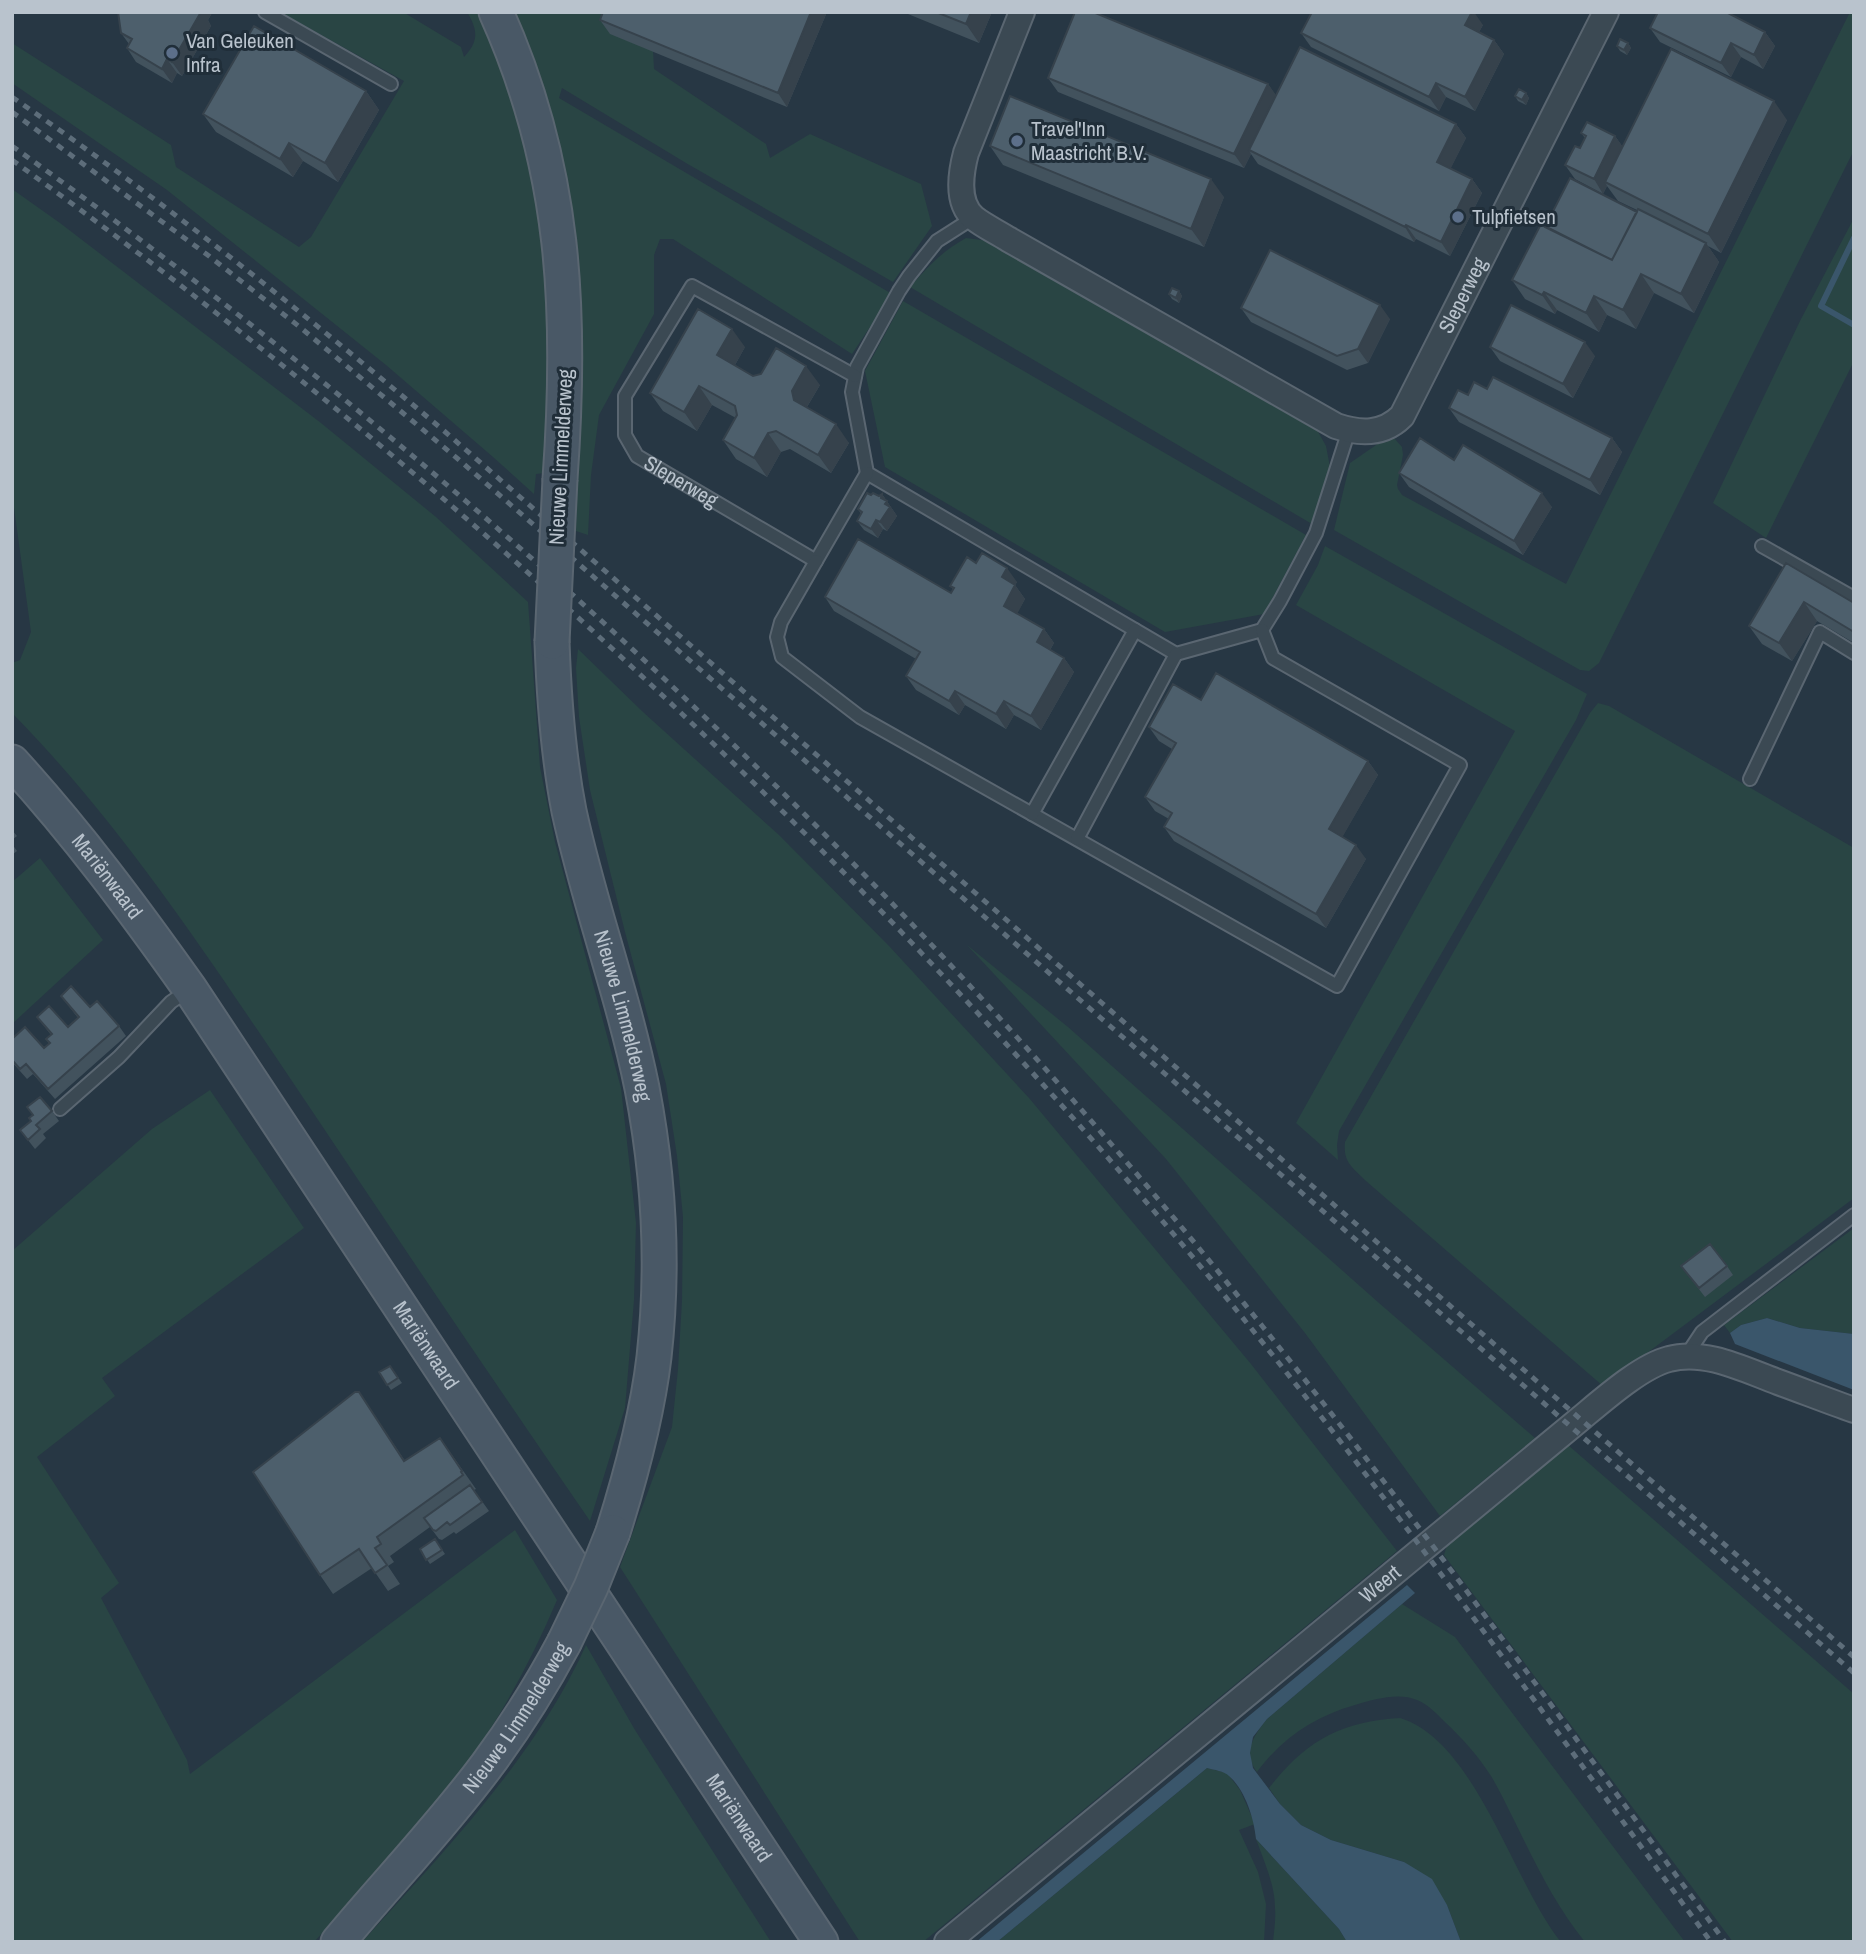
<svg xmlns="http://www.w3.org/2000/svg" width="1866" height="1954" font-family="'Archivo Narrow',sans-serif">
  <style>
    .green { fill: #294544 }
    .water { fill: #3a566b }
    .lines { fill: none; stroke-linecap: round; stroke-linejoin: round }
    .stream { stroke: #3a566b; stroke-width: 6 }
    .lane-casing { stroke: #5a6671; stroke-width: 16 }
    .street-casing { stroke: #5a6671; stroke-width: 28 }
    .secondary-casing { stroke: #5a6671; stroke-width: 37 }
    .lane { stroke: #3b4953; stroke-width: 12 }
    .street { stroke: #3b4953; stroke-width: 24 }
    .secondary { stroke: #495866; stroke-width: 33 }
    .rail { stroke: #5d6d7a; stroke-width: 5; stroke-dasharray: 7 7; stroke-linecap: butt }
    .secondary-bridge-casing { stroke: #5a6671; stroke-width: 37; stroke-linecap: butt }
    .secondary-bridge { stroke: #495866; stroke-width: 33 }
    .wall { fill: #42525d }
    .shaded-wall { fill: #36424c }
    .building { fill: #4d5f6c; stroke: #36424c; stroke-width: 2 }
    .service-dot { fill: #5c6f8a; stroke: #202e39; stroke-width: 2.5 }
    .labels { text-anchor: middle; stroke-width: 6; stroke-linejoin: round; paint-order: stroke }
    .poi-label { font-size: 21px; fill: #b9c3cd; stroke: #202e39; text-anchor: start }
    .street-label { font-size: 21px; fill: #b9c3cd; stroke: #202e39 }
  </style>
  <rect width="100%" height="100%" fill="#273744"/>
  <path class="green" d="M280,12h123l58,35 3,10c15,-16 14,-27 3,-45h13l26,69 28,101 15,100 5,69 -9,122 -9,1 -2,20 -41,-37 -107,-92 -219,-175 -155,-107v-40l159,102 5,22 123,80 12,-10 93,-156z
    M511,12h140l3,57 112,75 4,14 40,-24 111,50 11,42 -39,56 -207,-119 -124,-75 -3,10 333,196 -40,60 -179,-115h-13l-6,16v59l-55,101 -8,60 -3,60 -12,-4 4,-149z
    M1850,12h4v138l-255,513 -10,8 -9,-1 -246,-140 16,-67 29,-20 14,-6 9,10 1,8 -6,30 1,4 4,6 164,89z
    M12,189l48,34 261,200 115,94 92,85 12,165 15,75 66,246 15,135 -2,77 -9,108 -35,113c-97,-141 -193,-283 -288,-425 -90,-133 -177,-268 -290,-383v-50l8,-3 11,-28 -19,-139z
    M1854,218v143l-88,177 -53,-35 87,-182z
    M966,238l23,3 327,187 10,18 4,21 -18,57 -402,-237c19,-21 31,-35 56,-49z
    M903,301l403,234 -42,79 -99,18 -280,-165 -20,-96z
    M1325,546l262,148 -11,26 -237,411 -2,14 1,15 -42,-37 219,-392 -219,-126 22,-40z
    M578,649l65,63 136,123 111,112 139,151 222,266 146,187 -474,391h-63l-240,-375 52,-140 6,-58 4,-68 1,-84 -6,-61 -11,-72 -41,-152 -35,-142 -11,-73 -3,-49z
    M1598,703l11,3 245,142v350l-251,188 -237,-205c-14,-14 -23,-19 -21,-39l245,-429z
    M40,858l63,82 -91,84v-142z
    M967,945l101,82 311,276 156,135 -95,78 -135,-183 -139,-174z
    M210,1090l94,138 -202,150 13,18 -78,61 82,126 -18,15 86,162 3,14 325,-244 42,70c-24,57 -54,113 -90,164 -46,63 -100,120 -153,178h-302v-691l140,-122z
    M1854,1228v106l-54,-6 -33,-10 -26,7 -11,8 -6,-8z
    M1568,1445l286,249v248h-121l-289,-387 4,-13z
    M1402,1604l53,33 230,305h-100c-30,-37 -51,-81 -72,-124 -7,-14 -14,-29 -22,-42 -12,-19 -29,-38 -45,-53 -8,-8 -17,-18 -29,-23 -18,-8 -43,-1 -62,5 -40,11 -74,34 -98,67 -15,-19 -3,-37 10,-53z
    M586,1645l49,85 136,212h-409c81,-89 175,-187 224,-297z
    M1400,1718c76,23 113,165 161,224h-100l-14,-37 -43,-43 -73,-22 -30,-15 -21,-21 -11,-16c37,-47 70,-66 131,-70z
    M1207,1768l20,5 13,17 15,34 -16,6 19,42 8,32 -2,38h-267z
    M1256,1839l83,90 8,13h-74c1,-11 3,-23 2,-34 0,-24 -11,-46 -19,-69z"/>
  <path class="water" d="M1767,1318l33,10 54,6v56l-119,-46 -5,-11 11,-8z
    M1407,1585l8,8 -148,126 -14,18 -3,16 3,15 27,36 21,21 30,15 73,22 28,17 15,26 14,37h-114l-8,-13 -83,-90c-2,-21 -11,-49 -27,-63 -5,-5 -15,-6 -22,-8l-210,174h-21z"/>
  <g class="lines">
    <path class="stream" d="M1854,238l-33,68 33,19"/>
    <defs>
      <g id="lane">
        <path d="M265,12l126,72"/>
        <path d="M973,218l-36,23 -28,35 -10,15 -42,76 -5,25 15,81 309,181 86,-24 18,-29 36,-68 33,-103"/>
        <path id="s1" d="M855,376l-163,-90 -67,110v39l12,21 179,105 51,-88"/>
        <path d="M1762,546l92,52"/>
        <path d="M816,561l-35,61 -4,15 5,20 78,60 477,269 123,-221 -187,-107 -11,-28"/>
        <path d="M1750,779l70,-147 34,21"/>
        <path d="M1032,814l103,-184"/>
        <path d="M1077,839l99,-185"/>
        <path d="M60,1109l59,-52 52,-55 19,-13"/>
        <path d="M1686,1356l16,-24 152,-117"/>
      </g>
      <g id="street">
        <path id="s2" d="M1022,12l-56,141c-5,19 -10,50 8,65 10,8 23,14 34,21l328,187c24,8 47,9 66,-10l204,-404"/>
        <path id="s3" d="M947,1942l633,-523c23,-19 61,-53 89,-60 36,-10 76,11 109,23 25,9 50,19 76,28"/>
      </g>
      <g id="secondary">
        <path d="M496,12c70,155 76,301 64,467"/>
        <path id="s4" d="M552,642c2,57 6,113 17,169 20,93 54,183 73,277 17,88 22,179 12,269 -7,60 -23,118 -41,175"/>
        <path id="s5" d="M12,762c65,71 122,148 178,227l631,953"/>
        <path id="s6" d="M338,1942c49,-59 103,-115 149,-177 29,-39 54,-79 77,-122"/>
      </g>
    </defs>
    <use href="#lane" class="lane-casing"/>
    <use href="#street" class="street-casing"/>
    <use href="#secondary" class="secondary-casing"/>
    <use href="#lane" class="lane"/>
    <use href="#street" class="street"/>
    <use href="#secondary" class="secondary"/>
    <path class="rail" d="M12,97c150,103 292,216 431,333l1411,1227
      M12,112l197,144 92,72 157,131 1396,1214
      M12,146c410,292 791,636 1118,1020 212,248 402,513 595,776
      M12,160c413,297 784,637 1117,1022 209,241 393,503 582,760"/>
    <defs>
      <path id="secondary-bridge" d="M552,642l8,-163
        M564,1643l27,-56 22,-55"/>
    </defs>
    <use href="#secondary-bridge" class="secondary-bridge-casing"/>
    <use href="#secondary-bridge" class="secondary-bridge"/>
  </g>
  <path class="wall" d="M118,12h93l1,1 -4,7 3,6 -29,50 -5,-3 -5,10 -36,-21 -9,-14 2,-4 -8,-11z
    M603,12h224l-40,95 -177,-73 -10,-14z
    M907,12h85l-13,31 -71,-29z
    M1483,25l-4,7 15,8 10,14 -29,57 -29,-14 -7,14 -128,-64 -10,-14z
    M1650,28l115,4 10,14 -12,23 -22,-12 -10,20 -71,-35z
    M1628,43l3,5 -4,7 -7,-4 -3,-5z
    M1048,78l220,6 8,12 180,28 10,14 -16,31 22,10 10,14 -32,63 -34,-17 -2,3 -156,-78 -7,-10 -7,14 -186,-76z
    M366,91l13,19 -41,72 -35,-21 -10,16 -77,-45 -13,-18z
    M1526,93l3,5 -3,7 -8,-4 -3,-5z
    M1787,120l-66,133 -13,-7 11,16 -25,51 -40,-20 -18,36 -29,-14 -8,17 -42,-22 -2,4 -30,-15 -13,-19 33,-53 92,-15v-2l-19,-9 -11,-15 -4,8 -28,-15 -10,-14 15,-17 5,-10 -4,-5 34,3 7,10z
    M990,146l234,51 -20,50 -201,-82z
    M1179,291l3,5 -3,7 -7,-4 -3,-5z
    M1241,308l149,11 -22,44 -21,7 -96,-48z
    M745,347l-10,18 18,11 67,9 -13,22 42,36 -18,30 -41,-24 -9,3 -14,25 -31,-18 -13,-19 13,-22 -24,-13 -15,26 -34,-20 -13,-18z
    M1490,347l105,9 -22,42 -73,-37z
    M1487,389l125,49 10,14 -22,43 -141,-73 -10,-14 19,-13z
    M1454,460l98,47 -29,48 -114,-68 -10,-14z
    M882,494l15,22 -10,15 -4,-2 -5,9 -14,-8 -7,-9 4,-7 -3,-5 13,-14 8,1z
    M976,563l41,19 -2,3 10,14 -8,14 27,16 10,14 -4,7 14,8 10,14 -33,58 -27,-15 -8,14 -41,-24 -6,10 -43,-25 -10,-14 10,-17 -82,-48 -9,-14 126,-4 2,-4 -3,-3z
    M1786,563l68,40v40l-37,-22 -25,40 -30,-17 -13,-18z
    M1201,700l167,61 10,14 -36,62 24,22 -40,69 -152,-87 -10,-14 5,-8 -14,-8 -10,-14 27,-48 -13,-8 -10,-14z
    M12,830l5,6 -5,4z
    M12,844l5,7 -5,4z
    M61,996l29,11 29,19 7,10 -71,63 -22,-25 -6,5 -15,-17v-23l32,9 5,-4 -3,-5 5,-4 -14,-18 31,10 10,-9z
    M27,1107l25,4 7,10 -16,13 3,4 -11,11 -15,-19 11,-9 2,-6z
    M1681,1266h46l6,9 -28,22z
    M390,1366l12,17 -11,7 -12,-18z
    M359,1392l46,69 35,-23 36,51 -2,1 15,21 -33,23 -2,-2 -12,8 -3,-1 -9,-12 -40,29 4,6 -6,4 12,18 -12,7 -16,-23 -39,26 -13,-19z
    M435,1539l10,15 -15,10 -10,-15z"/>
  <path class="shaded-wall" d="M199,12h12l1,1 -4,7 3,6 -29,50 -10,-14z
    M811,12h16l-40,95 -9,-14z
    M971,12h21l-13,31 -13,-19z
    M1472,12h2l9,13 -8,14 -10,-14z
    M1765,32l10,14 -12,23 -9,-14z
    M1494,40l10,14 -29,57 -10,-14z
    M1628,43l3,5 -4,7 -3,-5z
    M1731,43l10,14 -10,20 -10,-14z
    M167,59l10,14 -5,10 -10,-14z
    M1436,83l10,14 -7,14 -10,-14z
    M1268,84l10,14 -29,52 2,4 -7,14 -10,-14z
    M366,91l13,19 -41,72 -13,-19z
    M1526,93l3,5 -3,7 -4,-5z
    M1774,101l13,19 -66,133 -13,-19z
    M1456,124l10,14 -19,38 -10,-14z
    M1615,136l10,14 -20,32 2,4 -4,8 -9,-15z
    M289,143l14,18 -10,16 -13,-18z
    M1211,179l13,18 -20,50 -13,-18z
    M1472,179l10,14 -32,63 -9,-14z
    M1406,225l10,14 -2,3 -9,-15z
    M1706,243l13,19 -25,51 -13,-19z
    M1641,274l13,19 -18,36 -13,-19z
    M1179,291l3,5 -3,7 -3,-5z
    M1544,292l13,18 -2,4 -13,-19z
    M1594,296l13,19 -8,17 -13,-19z
    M1380,305l10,14 -22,44 -10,-14z
    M732,329l13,18 -15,27 -13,-19z
    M1585,342l10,14 -22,42 -10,-14z
    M806,366l14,19 -15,25 -11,-10 -2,-9z
    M699,386l13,19 -15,26 -13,-19z
    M836,424l13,19 -18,30 -13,-18z
    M768,433l13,19 -14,25 -13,-19z
    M1612,438l10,14 -22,43 -10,-15z
    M1542,493l10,14 -29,48 -9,-14z
    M882,494l15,22 -10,15 -7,-9z
    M876,520l7,9 -5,9 -7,-9z
    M1007,568l10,14 -5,9 -10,-14z
    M1015,585l10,14 -11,21 -10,-14z
    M1804,602l13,19 -25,40 -13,-18z
    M1044,629l10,14 -8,13 -9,-14z
    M1064,658l10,14 -33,58 -10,-14z
    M955,691l10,14 -6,10 -10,-14z
    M1004,701l10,14 -8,14 -10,-15z
    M1368,761l10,14 -39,68 -10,-14z
    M1356,845l10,14 -40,69 -10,-14z"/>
  <path class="building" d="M118,12h83l-29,50 -5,-3 -5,10 -35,-21 5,-9 -11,-6z
    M603,12h208l-33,81 -178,-73z
    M936,12h35l-5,12z
    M1075,12h18l175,72 -34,70 -186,-76z
    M1312,12h160l-7,13 29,15 -29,57 -29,-14 -7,14 -128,-64z
    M1658,12h68l39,20 -11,23 -23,-12 -10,20 -71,-35z
    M254,26l112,65 -41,72 -36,-20 -9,16 -77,-45z
    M1620,39l8,4 -4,7 -7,-4z
    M1300,47l156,77 -19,38 35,17 -31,63 -35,-17 -1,2 -156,-77z
    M1671,49l103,52 -66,133 -103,-52z
    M1519,89l7,4 -4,7 -7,-4z
    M1010,96l201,83 -20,50 -201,-83z
    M1587,122l28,14 -21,43 -29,-14 10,-19 5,2 6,-12 -5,-3z
    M1570,178l67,34 -25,48 -67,-33z
    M1638,209l68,34 -25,51 -40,-20 -18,36 -29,-14 -8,17 -42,-21 -2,3 -30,-15 29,-56 71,36z
    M1270,250l110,55 -22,44 -21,7 -96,-48z
    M1172,288l7,3 -3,7 -7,-4z
    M1511,305l74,37 -22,42 -73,-37z
    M698,309l34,20 -15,26 36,21 8,-2 15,-26 30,18 -14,25 2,9 42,24 -18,31 -42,-24 -8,2 -14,25 -31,-18 14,-25 -2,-9 -36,-20 -15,26 -34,-19z
    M1493,377l119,61 -22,42 -141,-72 9,-18 10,5 6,-13 13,7z
    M1420,438l34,22 9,-15 79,48 -28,48 -115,-68z
    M867,493l4,2 2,-2 6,3 3,-2 -1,4 6,3 -2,3 5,3 -10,15 -4,-2 -5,9 -14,-8 5,-9 -4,-3z
    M858,539l93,54 3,-5 -4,-2 17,-29 9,6 6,-10 25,15 -5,9 13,8 -11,21 40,23 -7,13 27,16 -33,58 -27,-15 -8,13 -41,-23 -6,10 -43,-25 14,-24 -95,-55z
    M1786,563l68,40v29l-50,-30 -25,41 -30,-17z
    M1216,673l152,88 -39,68 27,16 -40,69 -152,-87 8,-14 -27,-16 31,-54 -27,-16 24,-43 28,16z
    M71,986l19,21 7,-6 22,25 -71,63 -22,-25 -6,5 -8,-9v-21l13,-12 19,21 6,-5 -4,-4 6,-5 -15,-17 12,-11 19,21 11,-10 -18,-21z
    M40,1097l12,14 -16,14 4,4 -12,11 -8,-10 11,-9 -2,-3 4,-3 -6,-8z
    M1710,1244l17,22 -28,22 -18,-22z
    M390,1366l8,12 -11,7 -8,-13z
    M355,1392h4l45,69 36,-23 22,33 -1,1 2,3 -86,62 4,7 -6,4 12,17 -12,8 -16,-24 -39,26 -67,-103z
    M470,1485l12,17 -32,23 -3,-3 -11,9 -3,-1 -9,-12z
    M435,1539l7,11 -16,10 -6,-11z"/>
  <g class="service-dot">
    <circle cx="172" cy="53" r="7"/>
    <circle cx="1017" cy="141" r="7"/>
    <circle cx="1458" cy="217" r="7"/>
  </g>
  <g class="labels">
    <g class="poi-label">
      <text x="186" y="48">Van Geleuken<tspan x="186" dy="24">Infra</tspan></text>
      <text x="1031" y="136">Travel'Inn<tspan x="1031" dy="24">Maastricht B.V.</tspan></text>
      <text x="1472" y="224">Tulpfietsen</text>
    </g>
    <g class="street-label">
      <text dy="7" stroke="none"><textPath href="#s2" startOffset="844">Sleperweg</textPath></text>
      <text transform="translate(561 457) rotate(-87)" y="7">Nieuwe Limmelderweg</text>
      <text dy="7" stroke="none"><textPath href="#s1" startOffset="429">Sleperweg</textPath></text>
      <text dy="7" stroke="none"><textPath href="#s5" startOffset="149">Mariënwaard</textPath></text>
      <text dy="7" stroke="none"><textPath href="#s4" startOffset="382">Nieuwe Limmelderweg</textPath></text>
      <text dy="7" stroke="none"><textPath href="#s5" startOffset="716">Mariënwaard</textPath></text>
      <text dy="7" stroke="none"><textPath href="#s3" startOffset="562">Weert</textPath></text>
      <text dy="7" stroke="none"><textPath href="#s6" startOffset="287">Nieuwe Limmelderweg</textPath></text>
      <text dy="7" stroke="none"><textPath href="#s5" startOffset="1283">Mariënwaard</textPath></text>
    </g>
  </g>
  <rect width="1866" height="1954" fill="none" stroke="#b9c3cd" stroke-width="28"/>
</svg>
